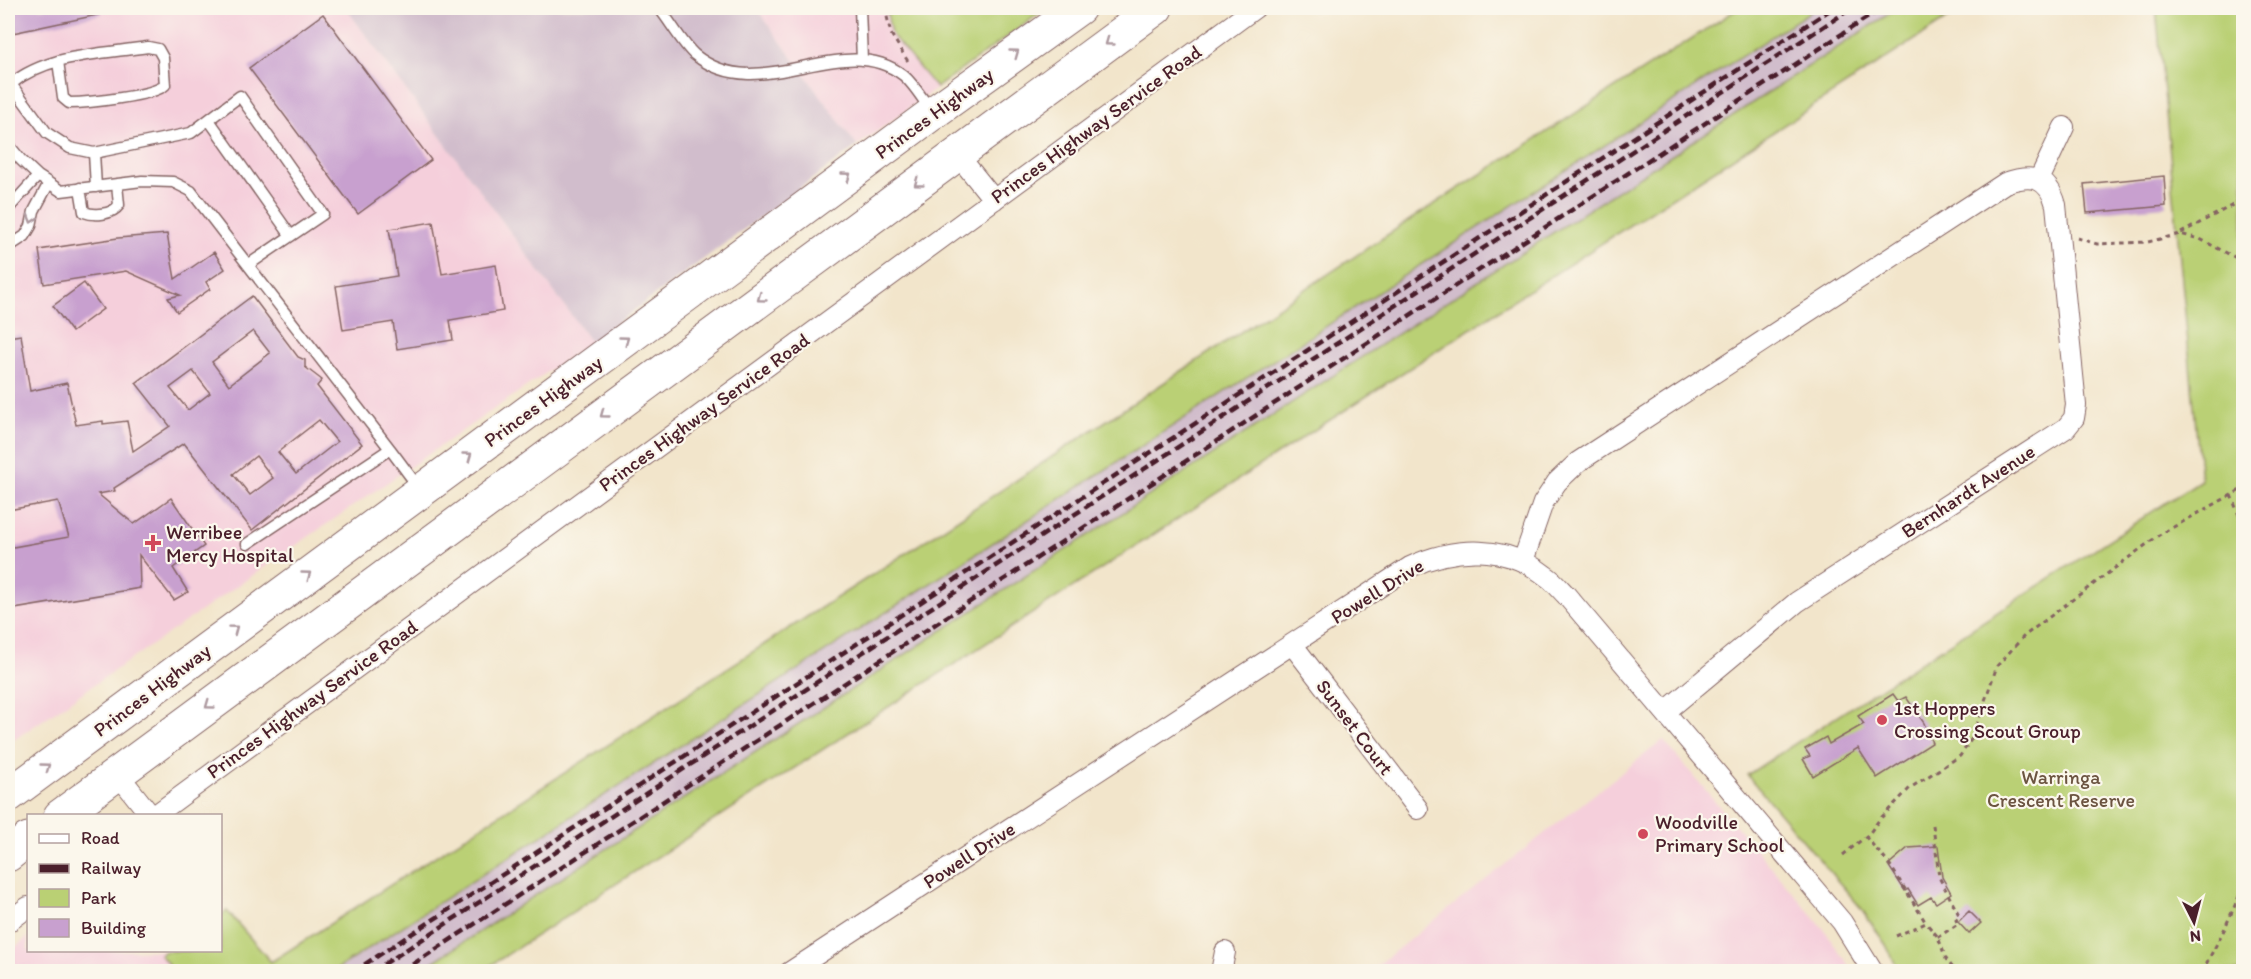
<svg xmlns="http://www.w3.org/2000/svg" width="2251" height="979" font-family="Itim,sans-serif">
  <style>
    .built { fill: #f5cfdb }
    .industrial { fill: #d1bdcc }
    .green { fill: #bad074; stroke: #827850; stroke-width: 1.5 }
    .building { fill: #c8a0cf; fill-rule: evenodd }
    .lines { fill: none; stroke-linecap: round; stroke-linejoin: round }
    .service-casing { stroke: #856463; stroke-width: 13 }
    .minor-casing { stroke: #856463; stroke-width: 22 }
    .trunk-casing { stroke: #856463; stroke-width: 35 }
    .path { stroke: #856463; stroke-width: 3; stroke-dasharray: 4.5 4.5; stroke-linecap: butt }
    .service { stroke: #fff; stroke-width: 10 }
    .minor { stroke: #fff; stroke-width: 20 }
    .trunk { stroke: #fff; stroke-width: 33 }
    .rail { stroke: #4a1f2b; stroke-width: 4.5; stroke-dasharray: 9 4.5; stroke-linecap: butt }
    .oneway { stroke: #ae9aa0 }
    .poi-dot { fill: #d1495b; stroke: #fbf7ec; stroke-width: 2 }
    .labels { text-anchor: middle; stroke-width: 4.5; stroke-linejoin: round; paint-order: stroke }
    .street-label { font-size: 20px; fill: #4a1f2b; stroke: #fbf7ec }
    .poi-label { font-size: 20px; fill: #4a1f2b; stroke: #fbf7ec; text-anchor: start }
    .park-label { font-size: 20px; fill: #6c5441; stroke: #fbf7ec }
  </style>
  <rect width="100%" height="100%" fill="#fbf7ec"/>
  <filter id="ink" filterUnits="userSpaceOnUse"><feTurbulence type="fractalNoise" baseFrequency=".0167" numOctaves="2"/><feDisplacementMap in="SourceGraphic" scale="12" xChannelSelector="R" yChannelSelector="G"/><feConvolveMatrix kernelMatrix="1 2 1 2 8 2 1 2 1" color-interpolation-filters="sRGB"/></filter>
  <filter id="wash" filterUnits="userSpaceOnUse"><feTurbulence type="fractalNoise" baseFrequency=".008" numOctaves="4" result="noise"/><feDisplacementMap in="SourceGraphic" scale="24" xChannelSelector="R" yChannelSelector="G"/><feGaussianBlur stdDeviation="1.35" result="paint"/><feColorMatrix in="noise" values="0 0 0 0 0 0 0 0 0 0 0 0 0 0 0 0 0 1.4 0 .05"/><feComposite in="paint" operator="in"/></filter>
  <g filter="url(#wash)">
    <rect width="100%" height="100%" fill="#f2e5cb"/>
    <path class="built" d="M8,8h338l245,334 -583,402z
      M756,8h291l-190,138z
      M1663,740l160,188 30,43h-483z
      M28,937v13l138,1 -6,4 13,16h-165v-18z"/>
    <path class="industrial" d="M346,8h410l101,138 -266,196z
      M1816,8h82l-1479,963 -85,1z"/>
    <path class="green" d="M886,8h161l-111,80 -45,-54z
      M1739,8h77l-1482,963h-160l-14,-16 6,-4 54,-1 1,-35 6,-4 44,51 646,-416 502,-332z
      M1898,8h66l-1482,963h-63z
      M2156,8h87v963h-344l-13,-26 -25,-37 -114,-133 454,-295z"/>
    <g id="blocks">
      <path class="building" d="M8,8h93l1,6 -94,20z
        M323,14l108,146 -73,54 -109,-146z
        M2164,176l2,30 -79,7 -3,-29z
        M433,222l9,52 54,-9 7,46 -53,9 3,20 -56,9 -4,-27 -50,8 -7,-44 61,-10 -8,-47z
        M167,234l8,45 39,-27 11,17 -19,13 4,7 -33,23 -9,-14 12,-3 -54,-24 -82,13 -5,-34 79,-12z
        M84,283l19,26 -31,23 -19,-26z
        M252,296l46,61 7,3v7l17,13 -5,6 45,58 -110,86 -68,-87 -70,45 1,3 -17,3 36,30 37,-26 33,48 -31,22 15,24 -14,8 -35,-45 1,33 -132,22v-62l61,-11 -11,-36 -50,9v-173l13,-2 9,56 37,-8 9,42 27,-4v3l24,-3 6,30 37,-25 -34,-43zM253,331l17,22 -41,32 -17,-23zM193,371l17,22 -22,17 -18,-22zM319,420l18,22 -41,32 -18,-22zM256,456l17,22 -23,17 -17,-21z
        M1893,694l5,7 8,-4 18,26 8,20 -55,35 -19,-30 -45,28 -10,-17 7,-3 -5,-7 21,-12 3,7 35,-20 -6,-8z
        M1938,846l4,31 9,16 -15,10 -5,-6 -13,8 -10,-16 -3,2 -17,-26 20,-17z
        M1969,911l12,12 -12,11 -11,-12z"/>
    </g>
  </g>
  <g filter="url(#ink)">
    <use href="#blocks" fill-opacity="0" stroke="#856463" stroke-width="1.5"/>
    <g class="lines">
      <defs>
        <path id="service" d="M659,8c11,13 24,37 36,47 66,53 146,-27 208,20 11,9 20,25 29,37
          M860,8l2,52
          M11,84c37,-30 91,-30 137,-37l10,2 5,9 2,27c-11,11 -78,18 -96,18l-6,-5 -5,-37
          M8,87l3,-3 36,49 23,15 24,5 2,34
          M209,120l82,116
          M8,144l13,16 17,16 23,15 81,-10 31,1 18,9 57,74 75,-51 -83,-118 -49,37 -97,20
          M80,188l4,24c10,4 28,3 35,-7l-2,-21
          M8,209l30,-33
          M8,247l17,-11 6,-10 3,-15 15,-28
          M248,265l142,184
          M247,544l143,-95 29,39"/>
        <path id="minor" d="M957,154l37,46
          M2039,180l25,-53
          M1523,561l20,-58 14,-21 21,-20 427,-279c26,-9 43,-7 51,22l20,200 -2,13 -8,10 -269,174 -132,110
          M1292,644l126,165
          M117,773l34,43
          M154,816l1101,-808
          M8,922l20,-15
          M790,972l620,-405c45,-21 96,-23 136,9 8,5 14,13 20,19l276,327 31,50
          M1221,972l4,-20"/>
        <path id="trunk" d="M8,796l925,-683 146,-105
          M60,816l1096,-808
          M8,855l20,-16"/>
      </defs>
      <use href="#service" class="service-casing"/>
      <use href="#minor" class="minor-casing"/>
      <use href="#trunk" class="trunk-casing"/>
      <path class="path" d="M885,8l6,26 18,29
        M2181,233l50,-27 13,-9
        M2077,238l20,6 51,-2 32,-8 20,5 44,23
        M2231,495l13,33
        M1933,825l6,52 20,38 -3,5 2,4 -20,13
        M1865,836l25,29 36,58
        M1843,855l26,-21 10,-14 31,-32 50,-32 12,-18 25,-72 27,-30 135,-101 85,-47
        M1896,936l30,-13 12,14 8,22 10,13
        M2202,972l22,-42 20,-45"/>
      <use href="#service" class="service"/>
      <use href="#minor" class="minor"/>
      <use href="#trunk" class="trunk"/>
      <path class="rail" d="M353,972l1480,-964
        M372,972l1480,-964
        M401,972l1481,-964"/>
    </g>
    <defs><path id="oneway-chevron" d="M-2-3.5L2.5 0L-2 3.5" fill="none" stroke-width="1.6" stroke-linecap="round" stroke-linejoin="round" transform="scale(1.5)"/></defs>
    <g class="oneway">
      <use href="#oneway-chevron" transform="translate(1109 42) rotate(144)"/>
      <use href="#oneway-chevron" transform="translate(1015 53) rotate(-36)"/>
      <use href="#oneway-chevron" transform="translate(847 176) rotate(-36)"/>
      <use href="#oneway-chevron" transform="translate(918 183) rotate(144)"/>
      <use href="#oneway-chevron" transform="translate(32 219) rotate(107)"/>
      <use href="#oneway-chevron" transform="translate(761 298) rotate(144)"/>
      <use href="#oneway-chevron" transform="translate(625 340) rotate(-36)"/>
      <use href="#oneway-chevron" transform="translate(604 414) rotate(144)"/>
      <use href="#oneway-chevron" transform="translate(468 456) rotate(-36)"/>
      <use href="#oneway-chevron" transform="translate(307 575) rotate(-36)"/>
      <use href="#oneway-chevron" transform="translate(234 629) rotate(-37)"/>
      <use href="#oneway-chevron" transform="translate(209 705) rotate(144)"/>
      <use href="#oneway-chevron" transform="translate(46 767) rotate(-36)"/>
    </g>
  </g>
  <g class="poi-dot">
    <path d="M150 534h6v6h6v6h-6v6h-6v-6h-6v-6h6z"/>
    <circle cx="1882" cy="720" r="6"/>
    <circle cx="1643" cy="834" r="6"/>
  </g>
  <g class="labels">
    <g class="street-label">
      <text transform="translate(934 113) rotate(-36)" y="7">Princes Highway</text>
      <text transform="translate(1096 124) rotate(-36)" y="7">Princes Highway Service Road</text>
      <text transform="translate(543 401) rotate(-36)" y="7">Princes Highway</text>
      <text transform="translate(704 412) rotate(-36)" y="7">Princes Highway Service Road</text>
      <text transform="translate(1968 491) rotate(-33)" y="7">Bernhardt Avenue</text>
      <text transform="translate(1377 591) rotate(-32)" y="7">Powell Drive</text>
      <text transform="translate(152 690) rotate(-37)" y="7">Princes Highway</text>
      <text transform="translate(312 699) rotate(-36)" y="7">Princes Highway Service Road</text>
      <text transform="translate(1355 727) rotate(53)" y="7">Sunset Court</text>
      <text transform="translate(969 855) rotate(-33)" y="7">Powell Drive</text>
    </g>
    <g class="poi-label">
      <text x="166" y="539">Werribee<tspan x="166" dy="23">Mercy Hospital</tspan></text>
      <text x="1894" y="715">1st Hoppers<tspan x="1894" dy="23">Crossing Scout Group</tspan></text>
      <text x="1655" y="829">Woodville<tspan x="1655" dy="23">Primary School</tspan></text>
    </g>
    <g class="park-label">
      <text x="2061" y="784">Warringa<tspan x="2061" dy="23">Crescent Reserve</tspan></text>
    </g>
  </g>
  <rect width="2251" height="979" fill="none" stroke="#fbf7ec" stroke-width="30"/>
  <rect x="27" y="814" width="195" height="138" fill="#fbf7ec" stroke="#b4a19f" stroke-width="1.5"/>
  <rect x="39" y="834" width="30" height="9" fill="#ffffff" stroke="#b4a19f" stroke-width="1.5"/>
  <text x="81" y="844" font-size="18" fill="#4a1f2b">Road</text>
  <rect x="39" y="864" width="30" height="9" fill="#4a1f2b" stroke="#b4a19f" stroke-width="1.5"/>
  <text x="81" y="874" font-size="18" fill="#4a1f2b">Railway</text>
  <rect x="39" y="889" width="30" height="18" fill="#bad074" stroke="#b4a19f" stroke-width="1.5"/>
  <text x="81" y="904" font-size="18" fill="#4a1f2b">Park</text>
  <rect x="39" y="919" width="30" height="18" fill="#c8a0cf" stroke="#b4a19f" stroke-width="1.5"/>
  <text x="81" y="934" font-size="18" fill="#4a1f2b">Building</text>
  <g transform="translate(2194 922) rotate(174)" stroke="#fbf7ec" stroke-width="4.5" paint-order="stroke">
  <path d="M0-4.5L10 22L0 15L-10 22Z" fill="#4a1f2b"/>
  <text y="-9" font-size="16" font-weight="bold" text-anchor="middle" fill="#4a1f2b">N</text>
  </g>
</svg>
